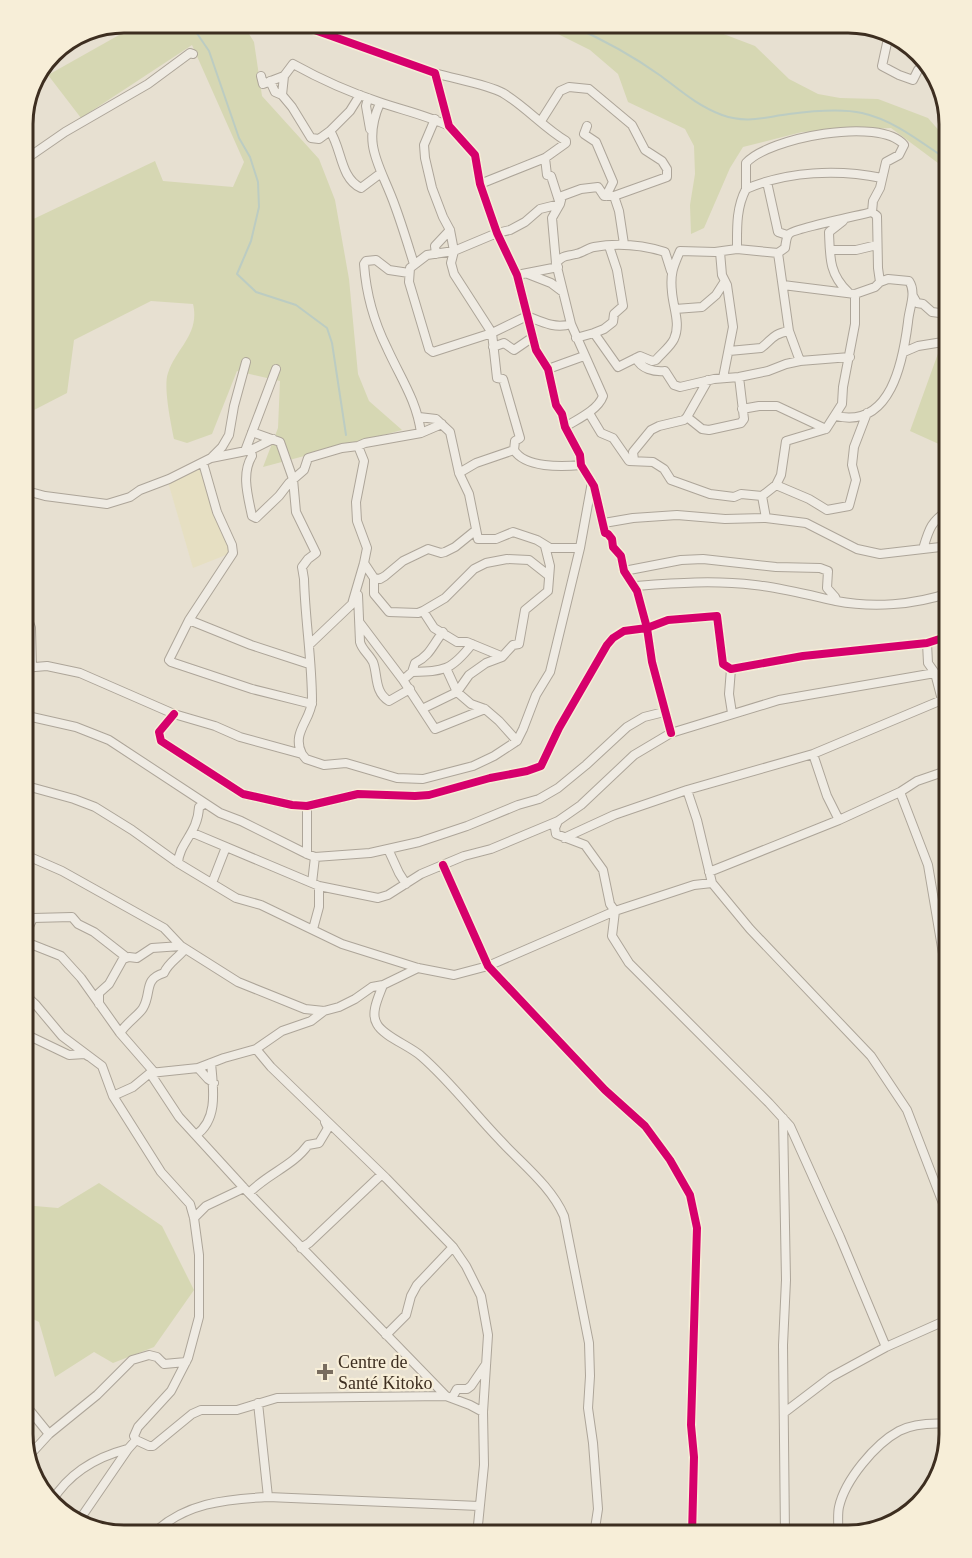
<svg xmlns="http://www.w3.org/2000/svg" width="972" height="1558" font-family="Georgia,serif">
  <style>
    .farmland { fill: #e6dfc2 }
    .green { fill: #d6d7b3 }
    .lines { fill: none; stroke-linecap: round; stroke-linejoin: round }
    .stream { stroke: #bcccc2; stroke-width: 2 }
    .minor-casing { stroke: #ada599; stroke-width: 10 }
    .minor { stroke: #efebe3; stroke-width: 8 }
    .cycleway-casing { stroke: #f7eed8; stroke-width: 11 }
    .cycleway { stroke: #d6006c; stroke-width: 8 }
    .poi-dot { fill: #786c5e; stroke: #f7eed8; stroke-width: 2 }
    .labels { text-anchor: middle; stroke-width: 4.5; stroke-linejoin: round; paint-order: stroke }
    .poi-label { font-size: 18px; fill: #3d2e20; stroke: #f7eed8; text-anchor: start }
    .rim { fill: none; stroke: #3d2e20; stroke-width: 3 }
  </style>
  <rect width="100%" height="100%" fill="#e7e0d1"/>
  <path class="farmland" d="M201,469l30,84 -38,15 -25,-86z"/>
  <path class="green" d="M637,25l21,4 55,1 42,16 34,33 29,15 22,4 38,1 50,19 21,24v35l-3,-8 -55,-41 -89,4 -59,15 -13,21 -26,60 -13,6 -1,-29 5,-31 -1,-28 -9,-17 -57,-27 -10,-28 -28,-24 -38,-19 -32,-5z
    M246,29l8,13 8,54 57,63 16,41 14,79 9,95 11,27 33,29 -139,37 15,-39 2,-47 -43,-10 -25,63 -25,9 -13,-4c-3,-15 -11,-53 -6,-66 9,-26 32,-39 25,-69l-42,-3 -77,39 -7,53 -33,17 -11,-50v-136l132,-63 8,20 70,6 11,-25 -52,-117 -111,73 -33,-43 80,-45z
    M949,323v106l-8,16 -31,-14z
    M99,1183l63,43 32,64 -40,57 -41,16 -19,-11 -39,25 -16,-55 -16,-8v-109l35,3z"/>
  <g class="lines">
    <path class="stream" d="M570,25c32,14 63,31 91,51 20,15 37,30 61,39 25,9 43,2 67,-1 23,-3 51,-6 73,-1 32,7 60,30 87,48
      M194,29l15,22 30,87 11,19 8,25 1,25 -8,34 -14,33 19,18 40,13 31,23 5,15 14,92"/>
    <defs>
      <path id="minor" d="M309,28l126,45 14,53 26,29 5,29 17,49 20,42 19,75 12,19 8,36 6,9 3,13 15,28 1,10 13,21 11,47 3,1 4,5 1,8 8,9 3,15 13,20 10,37 5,34 19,71
        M889,34l-7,32 17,9 14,5 5,-10 7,-7
        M435,73c19,6 51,11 68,20 23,14 40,34 63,48v2l-21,15 -65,26
        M261,76l2,8 21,-8 9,-12c27,15 56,28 86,38 23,8 47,13 70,24
        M284,76l-2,19 10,12 19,31 8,1 11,-8
        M270,81l5,11 7,3
        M360,95l-10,16 -20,20c12,18 10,47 31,57l20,-15
        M368,98l-2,8 4,23
        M380,103c-19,43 1,63 15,103 7,19 13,39 19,58
        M435,119l-11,26 1,13 7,30 11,29 7,13 4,21 -3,12 3,11 38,59 5,45 6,1 17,59 -5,3 -1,9c11,18 48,17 67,15
        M541,121l19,-30 9,-4 20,2 43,36 13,25 17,11 5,8v8l-53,19h-10l-6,-9 -17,2 -19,7 -2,8 -20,5 -15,13 -15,8 -13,3 -43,18 -27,4 -17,13 -1,14 20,67 4,3 59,-19 35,-17c15,6 28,13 44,8
        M587,126l-3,8 12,8 17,40 -7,14
        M545,158l2,17 4,1 9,28 -8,14 4,45 15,61 32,72c-5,14 -25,23 -38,31
        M23,161l42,-29 83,-48 42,-31 3,1
        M767,182l11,50 9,3
        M746,189v-26c22,-25 134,-47 158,-18l-5,10 -13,7 -6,26 -7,13 -1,11
        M614,196l5,15 5,33
        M843,221l-14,11c1,25 0,42 19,60
        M737,249c0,-21 -1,-41 9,-60 42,-18 92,-20 136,-11
        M830,250h26l21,-5
        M720,252l2,23 5,10 6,42 -10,51
        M436,254l-1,-8 15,-16
        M556,263c9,-9 9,-6 20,-9 6,-1 12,-6 18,-7 23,-4 48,-2 71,5l6,19
        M409,273l-20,-3 -13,-10 -10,1 -2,3c2,28 10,58 23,84 13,29 30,53 34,85
        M528,274l23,9 12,9
        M517,275l41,-8
        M783,285l72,9 20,-7 5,-5 -2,-14 -1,-52 -5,-4c-11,3 -79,17 -83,22 -3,3 -3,9 -4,14l-7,5 11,78 11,30
        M913,296l4,7 6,1 9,8 15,2 2,12
        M675,309l27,-2 14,-12 9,-14
        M594,333l10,-4 9,-7 1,-8 9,-8 -6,-36 -8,-24
        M576,338l18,-5 24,34 22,-11 12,5 4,-1c5,-6 15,-14 18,-21 7,-15 -1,-32 -2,-47 -2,-18 1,-25 8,-41l35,1 22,-3 41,4
        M493,347l11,-4 10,7 19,-13
        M729,351l32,-3c11,-8 11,-14 28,-17
        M904,352l14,-6 31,-5
        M636,358c5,11 18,14 29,13l9,14 6,2 34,-8 25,-2 29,-6 18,-7 14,-3 50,-4
        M548,369l36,-13
        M742,409l17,-3h18l49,23
        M589,413l12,20 12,5 16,23 24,1 11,7 7,11 39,14 24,3 7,-3 21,2
        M836,416c55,13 67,-55 72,-94 1,-14 9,-29 1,-41l-21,-2 -8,3
        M419,417l17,2 14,13 9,41 10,21 9,45h18l17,-7 24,8 13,8h30
        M687,417l15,12 7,1 32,-7 3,-4 -5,-42
        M252,432l28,10 13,37 3,33 20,41 -8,6 -6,8 2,12c1,40 8,81 8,122 -1,19 -21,32 -10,53
        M251,450l1,6c-11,18 -4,40 0,60l4,2 23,-22 10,-13 15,-13 4,-12 34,-10 16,-2 7,-3 56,-10 21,-9
        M245,451l31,-82
        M212,457l10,-10 7,-12 5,-29 12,-44
        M634,460l-1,-8 18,-22 8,-4 25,-6 3,-3 21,-37
        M203,463l14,49 15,33 1,8 -44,67 -20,40 2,2 81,27 60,15
        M459,473l17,-10 38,-13
        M776,485l33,14 18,11 22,-4 7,-26 -4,-15 2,-18 13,-34
        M23,490l22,6 62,8 23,-7 10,-7 29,-11 42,-21 40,-8 22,-11
        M766,518l-4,-22 14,-11 5,-10 5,-34 40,-12 16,-25 1,-17 12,-63v-30
        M604,523l29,-5 44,-3 48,4 41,-1 40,5 51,26 23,5 69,-8
        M923,549c6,-20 8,-28 26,-39
        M364,563l10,15v16l15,18 29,1 5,-2 22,-13 29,-29 12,-6 21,-4 22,1 19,15
        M624,571l57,-11 22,-1 73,8 44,1 8,3 -1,17 8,9 2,4
        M374,578l6,1 5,-3 18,-15 25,-12 13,4 4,-1 10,-5 21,-17
        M635,586c40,-3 79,-6 120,-1 27,3 54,10 81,16 37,7 78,4 113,-8
        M358,595l2,47c2,8 9,12 13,20 5,13 1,30 16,39l21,-12
        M23,606l8,22 1,40
        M423,611l11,17 23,14h10l34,14
        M189,620l62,25 58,19
        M360,623l43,57 32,49 50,-20
        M927,643l1,20 7,10 7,27
        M309,645l43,-41 12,-41 3,-15 -10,-27 -1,-19 8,-41 -6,-15
        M23,668l24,-2 33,7 94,41 41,12 25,11 62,17 4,5 18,6 22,-2 51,15 26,1 50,-13 21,-10 23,-15 6,-12 13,-34 14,-23 30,-124 12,-66
        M446,668l11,24 14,12 14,5 14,12 18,20
        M731,669l-2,25 3,19
        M412,672c32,-1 39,-1 60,-28
        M403,680l9,-8 3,-9c15,-7 18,-19 28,-31
        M422,709l35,-17 12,-17 17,-12 16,-6 11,-12 6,-1 6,-34 23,-19 2,-25 -5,-20
        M174,714l-15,18 2,9 82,53 49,11 15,1 51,-12 57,2 14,-1 61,-17 37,-7 14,-5 18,-38 48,-83 6,-7 11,-7 23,-3 21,-8 49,-4 6,48 8,5 72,-13 124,-13 22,-7
        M23,715l53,12 33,13 111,73 21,8 66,33 8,3 55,-4 49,-11 48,-16 51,-21 21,-6 19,-11 28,-23 41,-38 17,-10 20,-5
        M813,754l14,42 12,24
        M23,785l51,14 21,8 37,23 46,33 58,35 25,7 81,39 76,24 36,7 34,-9 127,-55 79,-26 18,-2
        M687,790l10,30 15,63 38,46 121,127 36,54 42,109
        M900,792l28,73 21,124
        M558,821l-3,7 1,6 29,11 18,25 7,34 5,7 -3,25 17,27 140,140 21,23 50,111 46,110
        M193,833l126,53 59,12 10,-3 33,-21 43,-18 27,-7 67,-28 23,-16 53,-50 37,-22 108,-33 156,-27
        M564,838l50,-23 73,-25 126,-36 136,-57
        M388,849l11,24 7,11
        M23,854l39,17 102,57 17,18 57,36 67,27 19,2 15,-4 16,-8 17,-12 11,-2 35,-17
        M307,854v-48
        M178,863c1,-20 20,-30 21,-56l5,-3
        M443,865l45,101 117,124 40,36 25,34 20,35 7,33 -6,197 3,32 -2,78
        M709,872l130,-52 61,-28 17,-11 32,-11
        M212,883l14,-36
        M312,883l3,-26
        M313,929l6,-22v-21
        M23,939l10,-21 39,-1 6,7 16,8 32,25
        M23,941l38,15 20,22 39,55 34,39
        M383,985c-4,11 -13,28 -6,39 6,12 33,22 44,32 29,25 52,56 79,84 22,24 51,46 64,76l25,127 1,33 -2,32 5,35 5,66 -4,26
        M23,993l13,12 26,31 40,30 11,30 48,76 29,32 4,14 5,37v62l-11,41 -17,33 -33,36 -4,9 2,4 -8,9 -50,73
        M99,1004v-11l10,-9 14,-25 6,-2 8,1 15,-10 29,-2
        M23,1033l46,22 16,-1 3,2
        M120,1033c6,-10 20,-19 23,-25 9,-15 0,-29 21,-35 4,-10 14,-15 21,-24
        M256,1049l15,18 115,111 67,69 13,19 15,30 7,39 -5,77 1,53 -7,70
        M198,1068l10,11 6,4
        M150,1073l29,44 65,71 202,208
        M113,1096l20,-9 17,-14 48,-5 26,-10 32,-9 26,-18 29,-10 13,-10
        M783,1118l3,162 -3,65 2,190
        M196,1135c23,-16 17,-48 15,-72
        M249,1193c18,-19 44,-27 59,-48l11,-2 9,-15 -3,-6
        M194,1218l12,-12 38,-18
        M301,1248l8,-5 72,-68
        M386,1335l20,-20 5,-19 6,-11 36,-38
        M452,1398l5,-9h10l4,-3 15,-22
        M23,1402l26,32
        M258,1403l10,94
        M785,1412l46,-35 55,-30 63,-28
        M136,1440l13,6h4l39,-32 9,-4h36l40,-12 169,-2 24,9 13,7
        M28,1457l21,-23 48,-39 35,-35 17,-5 8,2 7,7 22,-2
        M52,1501c17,-28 45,-44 75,-52
        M152,1535c31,-32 74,-36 116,-38l211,9
        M838,1535c1,-8 -1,-19 1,-28 6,-27 36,-63 60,-76 14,-7 35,-8 50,-7"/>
    </defs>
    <use href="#minor" class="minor-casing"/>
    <use href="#minor" class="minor"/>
    <defs>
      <path id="cycleway" d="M309,28l126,45 14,53 26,29 5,29 17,49 20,42 19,75 12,19 8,36 6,9 3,13 15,28 1,10 13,21 11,47 3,1 4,5 1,8 8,9 3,15 13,20 10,37 5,34 19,71
        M174,714l-15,18 2,9 82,53 49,11 15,1 51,-12 57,2 14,-1 61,-17 37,-7 14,-5 18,-38 48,-83 6,-7 11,-7 23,-3 21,-8 49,-4 6,48 8,5 72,-13 124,-13 22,-7
        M443,865l45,101 117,124 40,36 25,34 20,35 7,33 -6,197 3,32 -2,78"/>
    </defs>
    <use href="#cycleway" class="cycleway-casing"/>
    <use href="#cycleway" class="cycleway"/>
  </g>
  <path class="poi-dot" d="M322 1363h6v6h6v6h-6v6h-6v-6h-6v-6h6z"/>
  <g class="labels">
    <g class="poi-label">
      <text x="338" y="1368">Centre de<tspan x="338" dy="21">Santé Kitoko</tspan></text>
    </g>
  </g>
  <path d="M0 0H972V1558H0ZM124 33H848A91 91 0 0 1 939 124V1434A91 91 0 0 1 848 1525H124A91 91 0 0 1 33 1434V124A91 91 0 0 1 124 33Z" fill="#f7eed8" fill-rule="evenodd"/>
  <path class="rim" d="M124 33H848A91 91 0 0 1 939 124V1434A91 91 0 0 1 848 1525H124A91 91 0 0 1 33 1434V124A91 91 0 0 1 124 33Z"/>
</svg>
